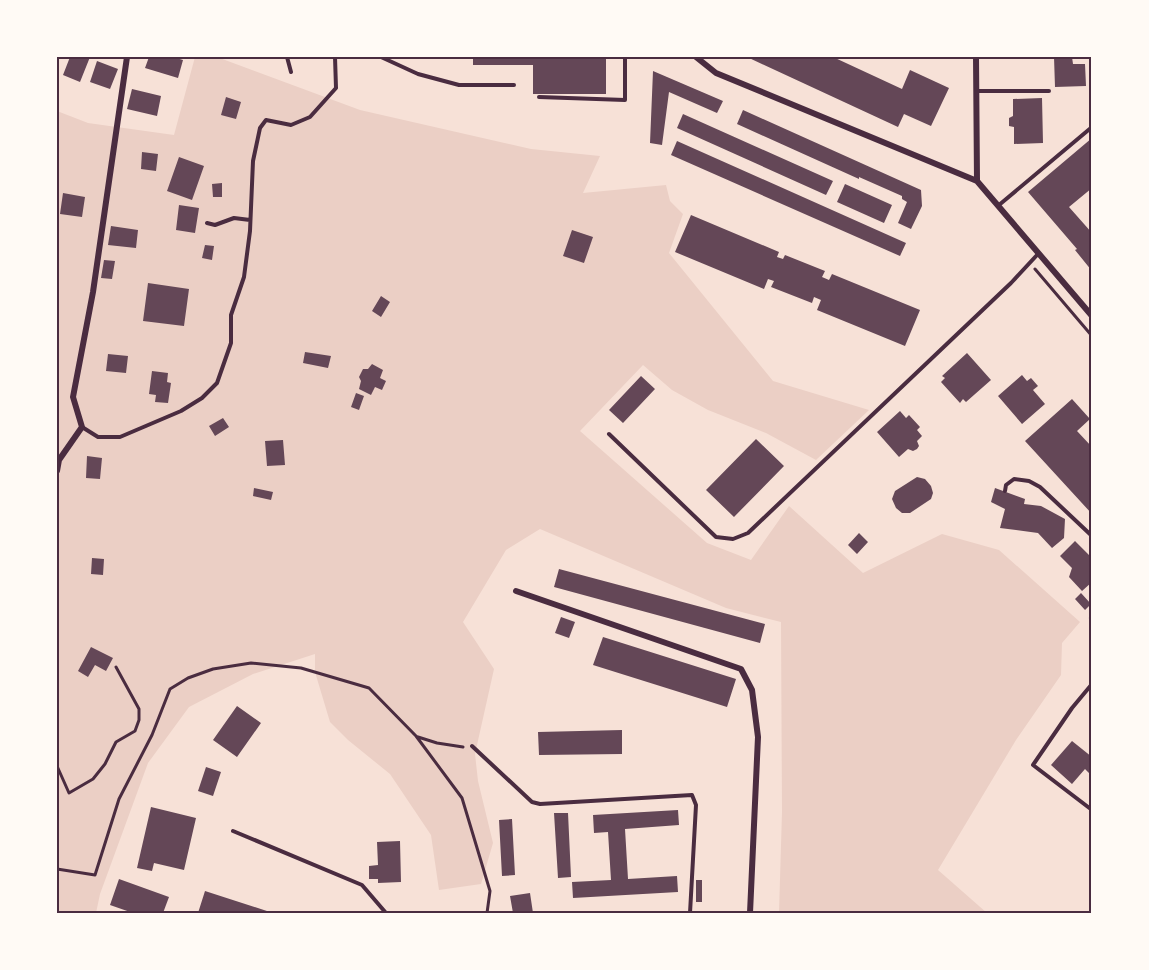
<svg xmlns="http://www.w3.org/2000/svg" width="1149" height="970" font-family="Lato,sans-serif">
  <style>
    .green { fill: #ebcfc5 }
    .building { fill: #644757 }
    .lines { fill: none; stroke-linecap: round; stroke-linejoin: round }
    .path { stroke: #4a2c40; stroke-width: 3 }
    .service { stroke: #4a2c40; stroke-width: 4 }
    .minor { stroke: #4a2c40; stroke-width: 6 }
    .neatline { fill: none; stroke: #4a2c40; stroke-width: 2 }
  </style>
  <rect width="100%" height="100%" fill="#f7e1d7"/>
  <path class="green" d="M195,57h22l143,53 171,39 69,7 -17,37 83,-8 4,16 13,13 -14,39 104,128 96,29 -53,50 -50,-27 -58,-23 -36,-20 -29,-25 -63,66 127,112 44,17 38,-54 74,67 79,-39 57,16 81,72 -18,21 -1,32 -45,65 -78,130 49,43h-208l3,-101 -1,-190 -55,-14 -186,-79 -34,21 -43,72 31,47 -19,85 3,27 15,62 -12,41 -42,6 -8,-55 -41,-61 -42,-34 -18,-18 -15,-50v-18l-62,20 -64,33 -41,56 -48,131 -4,19h-39v-802l31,12 86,12z"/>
  <path class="building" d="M70,57h20l-10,25 -17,-7z
    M149,57h24l10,3 -5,18 -33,-10z
    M473,57h133v37h-73v-29h-60z
    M747,57h86l69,32 8,-19 39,18 -18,38 -27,-12 -6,13z
    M1054,57h18l1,7h12l1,22 -31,1z
    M97,61l21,8 -8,20 -20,-7z
    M653,71l70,30 -6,12 -48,-21 -7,53 -12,-2z
    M132,89l29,7 -4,20 -30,-7z
    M226,97l15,5 -5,17 -15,-4z
    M1042,98l1,45 -29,1v-17l-5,-1v-8l4,-2v-17z
    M743,110l178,80 1,16 -11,23 -13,-6 9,-21 -5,-3v-3l-43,-19v2l-122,-55z
    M683,114l150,67 -7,14 -149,-67z
    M1092,138v50l-23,19 23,26v38l-17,-21 2,-1 -49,-57z
    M677,141l229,102 -6,13 -229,-101z
    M142,152l16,2 -2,17 -15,-2z
    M179,157l25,9 -12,34 -25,-9z
    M222,183v14h-9l-1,-13z
    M845,184l47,21 -8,18 -47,-21z
    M63,193l22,4 -3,20 -22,-3z
    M179,205l20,3 -4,25 -19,-3z
    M691,215l88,37 -2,5 6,2 2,-4 40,16 -3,6 7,3 3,-6 88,36 -15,36 -88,-36 4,-10 -7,-3 -2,6 -41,-16 3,-6 -6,-2 -4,10 -89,-37z
    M111,226l27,4 -2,18 -28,-3z
    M572,230l21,7 -9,26 -21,-7z
    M205,245l9,1 -2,14 -10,-2z
    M104,260l11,1 -3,18 -11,-1z
    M148,283l41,6 -5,37 -41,-5z
    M381,296l9,6 -9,15 -9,-6z
    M305,352l26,4 -3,12 -25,-5z
    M967,353l24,27 -25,22 -3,-3 -3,4 -19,-21 4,-4 -3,-2z
    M108,354l20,2 -2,17 -20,-2z
    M372,364l11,6 -3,8 6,3 -4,9 -7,-3 -4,8 -12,-6 2,-8 -2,-4 4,-8h5z
    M152,371l16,2 -1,9 4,1 -3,20 -13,-1 1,-7 -7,-1z
    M1022,375l5,6 4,-3 7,8 -5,4 12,14 -23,20 -24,-28z
    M641,376l14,13 -32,34 -14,-13z
    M356,393l8,3 -5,14 -8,-3z
    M1072,399l18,20 -13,12 15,16v67l-67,-73z
    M900,411l6,7 3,-3 11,12 -3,3 5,6 -5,5 2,5 -2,3 -4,2 -5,-2 -9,8 -22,-25z
    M223,418l6,9 -14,9 -6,-10z
    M756,439l28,27 -50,51 -28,-27z
    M283,440l2,25 -18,1 -2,-25z
    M87,456l15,2 -2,21 -14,-1z
    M917,477l8,2 6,7 2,7 -2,6 -21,14h-8l-6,-5 -4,-9 3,-8z
    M254,488l19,4 -2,8 -18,-4z
    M995,488l30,11 -1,5 17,2 24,13 -1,19 -12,10 -14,-15 -38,-5 5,-19 -14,-7z
    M859,533l9,9 -11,12 -9,-9z
    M1075,541l14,14 3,-1v28l-10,9 -13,-14 3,-9 -12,-12z
    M92,558l12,1 -1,16 -12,-1z
    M559,569l206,55 -5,19 -206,-56z
    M1081,593l10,11 -6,6 -10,-11z
    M561,617l14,5 -6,16 -14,-5z
    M603,637l133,42 -9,28 -134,-42z
    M91,647l22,11 -7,13 -11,-6 -7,12 -10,-6z
    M237,706l24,17 -24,34 -24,-17z
    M622,730v24l-83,1 -1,-23z
    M1072,741l20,16v19l-7,-7 -13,15 -21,-19z
    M206,767l15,5 -8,24 -15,-5z
    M151,807l45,11 -12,52 -30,-7 -2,8 -15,-3z
    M678,810l1,15 -54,4 3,50 49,-3 1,16 -105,6 -1,-16 39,-2 -3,-48 -14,1 -1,-18z
    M554,813h14l3,64 -13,1z
    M512,819l3,56 -13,1 -3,-56z
    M400,841l1,41 -23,1v-4h-9v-13l9,-1 -1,-23z
    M119,879l50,18 -6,16h-30l-23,-8z
    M696,880h6v22h-6z
    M205,891l68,22h-75z
    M530,893l3,20h-20l-3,-17z"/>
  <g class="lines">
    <path class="path" d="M1035,269l57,67
      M418,737l19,6 26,4
      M57,766l12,27 24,-14 12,-15 11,-22 19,-11 4,-11v-11l-23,-42
      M57,869l38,6 24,-76 33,-64 18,-46 18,-11 25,-9 38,-6 50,5 68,20 47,48 46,62 28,93 -3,22"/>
    <path class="service" d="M287,57l4,15
      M381,57l37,17 41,11h55
      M977,91h72
      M539,97l86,3v-43
      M999,205l93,-78
      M207,223l8,2 19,-7 16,2
      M82,427l16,10h22l61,-26 21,-13 15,-15 14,-40v-28l13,-38 6,-46 3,-70 7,-33 6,-8 25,5 19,-8 26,-29 -1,-31
      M609,434l107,103 17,2 15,-6 263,-250 27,-29
      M1005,491l1,-6 8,-6 15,2 11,6 52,49
      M1091,618l1,-1
      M1092,684l-20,24 -39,57 59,45
      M472,746l60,56 8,2 152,-9 4,10 -6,108
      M233,831l129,54 24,28"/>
    <path class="minor" d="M696,57l20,16 261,108 115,135
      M976,57l1,124
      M57,471l2,-11 23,-33 -9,-30 20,-105 34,-235
      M516,591l225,78 11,21 6,47 -8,176"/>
  </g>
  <rect width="1149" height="970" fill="none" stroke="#fffaf5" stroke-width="117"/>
  <rect x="58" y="58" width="1032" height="854" class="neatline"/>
</svg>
